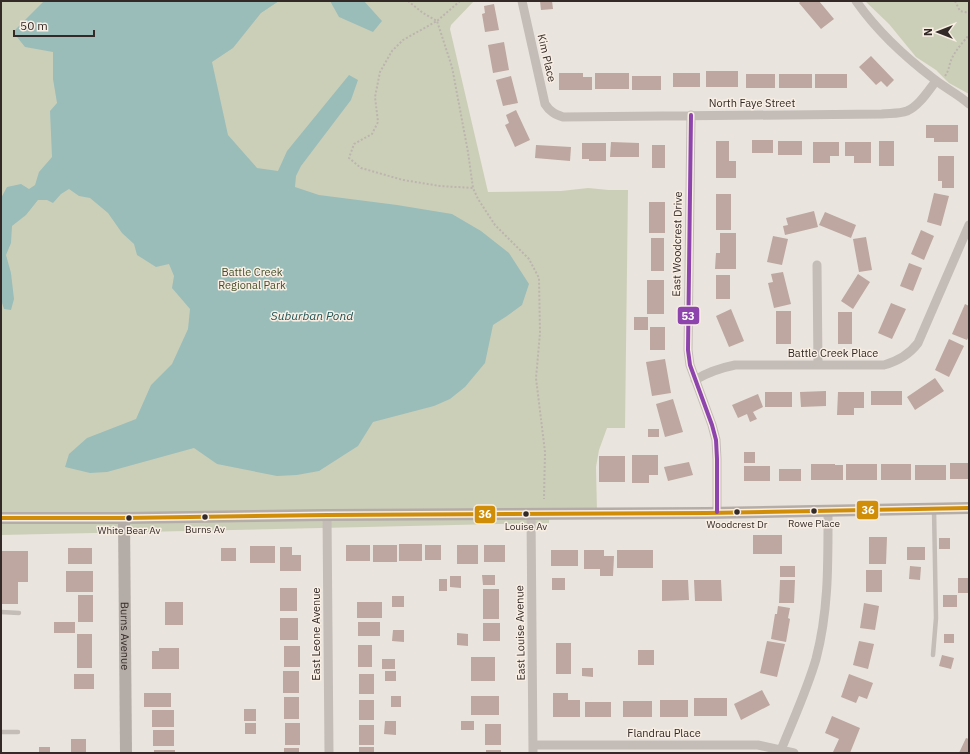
<svg xmlns="http://www.w3.org/2000/svg" width="970" height="754" font-family="'IBM Plex Sans',sans-serif">
  <style>
    .green { fill: #cccfb8 }
    .water { fill: #9abdba }
    .building { fill: #bda7a0 }
    .lines { fill: none; stroke-linecap: round; stroke-linejoin: round }
    .path { stroke: #bcb4af; stroke-width: 2; stroke-dasharray: 2 2; stroke-linecap: butt }
    .lane { stroke: #c3bcb7; stroke-width: 4.5 }
    .street { stroke: #c3bcb7; stroke-width: 9 }
    .secondary { stroke: #b4aca7; stroke-width: 12 }
    .bus-1-casing { stroke: #f8eee4; stroke-width: 7 }
    .bus-2-casing { stroke: #f8eee4; stroke-width: 7 }
    .bus-1 { stroke: #d08d08; stroke-width: 4 }
    .bus-2 { stroke: #8e44ad; stroke-width: 4 }
    .bus-dot { fill: #332926; stroke: #f8eee4; stroke-width: 1.5 }
    .labels { text-anchor: middle; stroke-width: 3; stroke-linejoin: round; paint-order: stroke }
    .bus-label { font-size: 10px; fill: #332926; stroke: #f8eee4 }
    .street-label { font-size: 11px; fill: #332926; stroke: #f8eee4 }
    .park-label { font-size: 11px; fill: #45502a; stroke: #f8eee4 }
    .water-label { font-size: 12px; font-style: italic; fill: #1d5253; stroke: #f8eee4 }
    .line-badge { stroke: #f8eee4; stroke-width: 1.5 }
    .badge-label { font-size: 11px; text-anchor: middle; font-weight: bold; fill: #fff }
  </style>
  <rect width="100%" height="100%" fill="#eae4de"/>
  <path class="green" d="M1,1h473l-23,24 -1,4 38,163 73,-1 27,-3 21,2h19l-3,238h-18l-8,22 -3,17 1,44 -48,1v11l-548,12z
    M865,1h104v93l-20,-11 -13,-13 -20,-13 -27,-33z"/>
  <path class="water" d="M44,1h235l-18,12 -28,35 -21,14 16,73 29,33 21,3 9,-20 62,-76 9,5 -7,20 -50,66 -5,10 -1,11 24,8 78,10 55,9 29,17 28,22 20,31 -7,21 -15,11 -14,9 -8,38 -20,24 -15,12 -16,7 -61,16 -15,24 -39,25 -22,4 -20,1 -60,-12 -23,-16 -87,24 -17,1 -25,-6 4,-13 18,-16 49,-19 15,-34 21,-21 16,-35 2,-20 -18,-21 2,-12 -5,-12 -13,3 -19,-12 -3,-11 -12,-11 -14,-20 -18,-15 -11,-2 -10,-7 -8,5 -8,9 -6,-3h-9l-12,15 -14,11 -1,17 -5,12 5,18 3,26 -3,11 -7,-1 -3,-9v-102l6,-11 14,-3 8,5 6,-4 4,-13 13,-15 -2,-46 7,-8 -4,-24v-27l-28,-5 -12,-15z
    M330,1h34l18,20 -9,11 -34,-15z"/>
  <path class="building" d="M540,1h12l1,8 -12,1z
    M801,1h18l15,18 -13,10 -22,-26z
    M494,4l5,26 -14,2 -3,-18 3,-1 -1,-7z
    M504,42l5,28 -16,3 -5,-28z
    M871,56l23,24 -7,7 -6,-6 -5,4 -17,-18z
    M706,71h32v16h-32z
    M559,73h24v4h9v13h-33z
    M595,73h34v16h-34z
    M673,73h27v14h-27z
    M746,74h29v14h-29z
    M779,74h33v14h-33z
    M815,74h32v14h-32z
    M511,76l7,27 -15,3 -7,-26z
    M632,76h29v14h-29z
    M516,110l14,30 -15,7 -10,-22 4,-2 -3,-8z
    M926,125h32v17h-24v-4h-8z
    M752,140h21v13h-21z
    M716,141h13v20h7v17h-20z
    M778,141h24v14h-24z
    M879,141h15v25h-15z
    M611,142l28,1v14h-29z
    M813,142h26v14h-9v7h-17z
    M845,142h26v21h-17v-7h-9z
    M582,143h24v18h-17v-2h-7z
    M536,145l35,2 -1,14 -35,-3z
    M652,145h13v23h-13z
    M938,156h16v32h-12v-7h-4z
    M934,193l15,3 -8,30 -14,-4z
    M716,194h15v36h-15z
    M649,202h16v31h-16z
    M814,211l4,16 -33,8 -2,-9 5,-1 -2,-7z
    M825,212l31,13 -5,13 -32,-13z
    M921,230l13,6 -10,24 -13,-6z
    M720,233h16v36h-21l1,-16h4z
    M773,236l15,3 -6,26 -15,-3z
    M866,237l6,33 -13,2 -6,-33z
    M651,238h13v33h-13z
    M909,263l13,5 -9,23 -13,-5z
    M783,272l8,32 -17,4 -6,-25 5,-1 -2,-8z
    M858,274l12,8 -17,27 -12,-8z
    M716,275h14v24h-14z
    M647,280h17v34h-17z
    M891,303l15,6 -14,30 -14,-6z
    M965,304l4,2v30l-2,4 -15,-6z
    M731,309l13,32 -15,6 -13,-31z
    M776,311h15v33h-15z
    M838,312h14v32h-14z
    M634,317h14v13h-14z
    M650,327h15v23h-15z
    M949,339l15,7 -15,31 -14,-7z
    M665,359l6,34 -19,3 -6,-34z
    M935,378l9,13 -29,19 -8,-13z
    M826,391v15l-25,1 -1,-15z
    M871,391h31v14h-31z
    M765,392h27v15h-27z
    M838,392h26v16h-10v7h-17z
    M758,394l5,13 -10,5 4,7 -7,3 -3,-8 -9,4 -6,-13z
    M673,399l10,33 -18,5 -9,-33z
    M648,429h11v8h-11z
    M744,452h11v11h-11z
    M632,455h26v20h-9v8h-17z
    M599,456h26v26h-26z
    M689,462l4,13 -25,6 -4,-14z
    M950,463h19v16h-19z
    M811,464h24v1h8v15h-32z
    M846,464h31v16h-31z
    M881,464h30v16h-30z
    M915,465h31v15h-31z
    M744,466h26v15h-26z
    M779,469h22v12h-22z
    M753,535h29v19h-29z
    M869,537h18l-1,27h-17z
    M939,538h11v11h-11z
    M399,544h23v17h-23z
    M346,545h24v16h-24z
    M373,545h24v17h-24z
    M425,545h16v15h-16z
    M457,545h21v19h-21z
    M484,545h21v17h-21z
    M250,546h25v17h-25z
    M280,547h12v8h9v16h-21z
    M907,547h18v13h-18z
    M68,548h24v16h-24z
    M221,548h15v13h-15z
    M551,550h27v16h-27z
    M584,550h20v6h10l-1,20h-13v-7h-16z
    M617,550h36v18h-36z
    M1,551h27v31h-10v22h-17z
    M780,566h15v11h-15z
    M910,566l11,1 -1,13 -11,-1z
    M866,570h16v22h-16z
    M66,571h27v21h-27z
    M482,575h13v10h-12z
    M450,576h11v12l-11,-1z
    M552,578h13v12h-13z
    M958,578h11v15h-11z
    M439,579h8v12h-8z
    M662,580h26l1,20 -27,1z
    M694,580h27l1,21h-27z
    M780,580h15l-1,23h-15z
    M280,588h17v23h-17z
    M483,589h16v30h-16z
    M78,595h15v27h-15z
    M943,595h14v12h-14z
    M392,596h12v11h-12z
    M165,602h18v23h-18z
    M357,602h25v16h-25z
    M864,603l15,3 -4,24 -15,-2z
    M778,606l12,2 -2,10 2,1 -4,23 -15,-3 4,-25h2z
    M280,618h18v22h-18z
    M54,622h21v11h-21z
    M358,622h22v14h-22z
    M483,623h17v18h-17z
    M393,630h11v12l-12,-1z
    M457,633l11,1v12l-11,-1z
    M77,634h15v34h-15z
    M944,634h10v9h-10z
    M767,641l18,3 -8,33 -17,-4z
    M859,641l15,3 -6,25 -15,-4z
    M556,643h15v31h-15z
    M358,645h14v22h-14z
    M284,646h16v21h-16z
    M159,648h20v21h-27v-18h7z
    M638,650h16v15h-16z
    M942,655l12,3 -3,11 -12,-3z
    M471,657h24v24h-24z
    M382,659h13v10h-13z
    M582,668h11v9l-11,-1z
    M283,671h16v22h-16z
    M385,671h11v10h-11z
    M74,674h20v15h-20z
    M359,674h15v20h-15z
    M849,674l24,9 -6,16 -8,-3 -3,7 -15,-6z
    M762,690l8,15 -29,15 -7,-16z
    M144,693h27v14h-27z
    M553,693h15v7h12v17h-27z
    M391,696h10v11h-10z
    M471,696h28v19h-28z
    M284,697h15v22h-15z
    M694,698h33v18h-33z
    M359,700h15v20h-15z
    M660,700h28v17h-28z
    M623,701h29v16h-29z
    M585,702h26v15h-26z
    M244,709h12v12h-12z
    M152,710h22v17h-22z
    M832,716l28,12 -10,25 -17,-1 6,-13 -14,-6z
    M385,721h11v14l-12,-1z
    M461,721h13v9h-13z
    M245,723h11v11h-11z
    M285,723h15v22h-15z
    M485,724h16v21h-16z
    M359,725h15v20h-15z
    M153,730h21v16h-21z
    M966,738l3,1v14h-10z
    M71,739h15v14h-15z
    M39,747h11v6h-11z
    M359,747h15v6h-15z
    M284,748h15v5h-15z
    M154,750h21v3h-21z
    M486,750h15v3h-15z"/>
  <g class="lines">
    <path class="path" d="M408,1l15,12 14,8 15,46 16,85 5,36 5,11 17,26 34,34 10,19 1,55 -4,45 9,74 -1,47
      M460,1l-23,20 -34,19 -11,11 -12,21 -5,25 3,25 -6,12 -18,10 -5,14 12,10 42,12 37,6 33,2
      M955,1l5,10 9,2
      M945,76c4,-5 4,-12 7,-18 4,-8 11,-16 17,-23"/>
    <path class="lane" d="M1,612l18,1
      M933,655l3,-37 -2,-109
      M1,732h17"/>
    <path class="street" d="M522,1l23,103c5,8 10,10 18,13l319,-3c8,-1 17,0 25,-3 12,-5 21,-20 29,-30
      M856,1c21,30 49,56 78,78 11,9 24,15 35,25
      M691,115l-3,235 2,15 22,60 4,15 1,19v53
      M817,265l1,100
      M695,380c13,-8 25,-12 40,-15h149c14,-4 25,-10 34,-22l51,-118
      M531,514l2,239
      M327,515l2,238
      M533,745h225l36,8
      M781,750c12,-30 26,-60 35,-91 13,-49 12,-98 12,-148"/>
    <g class="secondary">
      <path d="M1,518h123l203,-3 380,-2 262,-5"/>
      <path id="s1" d="M124,518l2,235"/>
    </g>
    <defs>
      <path id="bus-1" d="M1,518h123l203,-3 380,-2 262,-5"/>
      <path id="bus-2" d="M691,115l-3,235 2,15 22,60 4,15 1,19v53"/>
    </defs>
    <use href="#bus-1" class="bus-1-casing"/>
    <use href="#bus-2" class="bus-2-casing"/>
    <use href="#bus-1" class="bus-1"/>
    <use href="#bus-2" class="bus-2"/>
  </g>
  <g class="bus-dot">
    <circle cx="814" cy="511" r="3.5"/>
    <circle cx="737" cy="512" r="3.5"/>
    <circle cx="526" cy="514" r="3.5"/>
    <circle cx="205" cy="517" r="3.5"/>
    <circle cx="129" cy="518" r="3.5"/>
  </g>
  <g class="labels">
    <g class="bus-label">
      <text x="814" y="527">Rowe Place</text>
      <text x="737" y="528">Woodcrest Dr</text>
      <text x="526" y="530">Louise Av</text>
      <text x="205" y="533">Burns Av</text>
      <text x="129" y="534">White Bear Av</text>
    </g>
    <g class="street-label">
      <text transform="translate(547 58) rotate(77)" y="4">Kim Place</text>
      <text x="752" y="107">North Faye Street</text>
      <text transform="translate(677 244) rotate(-89)" y="4">East Woodcrest Drive</text>
      <text x="833" y="357">Battle Creek Place</text>
      <text transform="translate(520 633) rotate(-91)" y="4">East Louise Avenue</text>
      <text transform="translate(316 634) rotate(-90)" y="4">East Leone Avenue</text>
      <text dy="4" stroke="none"><textPath href="#s1" startOffset="118">Burns Avenue</textPath></text>
      <text x="664" y="737">Flandrau Place</text>
    </g>
    <g class="park-label">
      <text x="252" y="276">Battle Creek<tspan x="252" dy="13">Regional Park</tspan></text>
    </g>
    <g class="water-label">
      <text x="312" y="320">Suburban Pond</text>
    </g>
  </g>
  <g class="line-badge">
    <rect x="677" y="306" width="23" height="19" rx="4" fill="#8e44ad"/>
    <rect x="856" y="500" width="23" height="20" rx="4" fill="#d08d08"/>
    <rect x="474" y="505" width="22" height="19" rx="4" fill="#d08d08"/>
  </g>
  <g class="badge-label">
    <text x="688" y="320">53</text>
    <text x="868" y="514">36</text>
    <text x="485" y="518">36</text>
  </g>
  <rect width="970" height="754" fill="none" stroke="#332926" stroke-width="4"/>
  <g transform="translate(938 32) rotate(270)" stroke="#f8eee4" stroke-width="3" paint-order="stroke">
  <path d="M0-3L7 15L0 10L-7 15Z" fill="#332926"/>
  <text y="-6" font-size="11" font-weight="bold" text-anchor="middle" fill="#332926">N</text>
  </g>
  <path d="M14 30v6h80v-6" fill="none" stroke="#332926" stroke-width="2"/>
  <text x="20" y="30" font-size="12" fill="#332926" stroke="#f8eee4" stroke-width="3" paint-order="stroke">50 m</text>
</svg>
